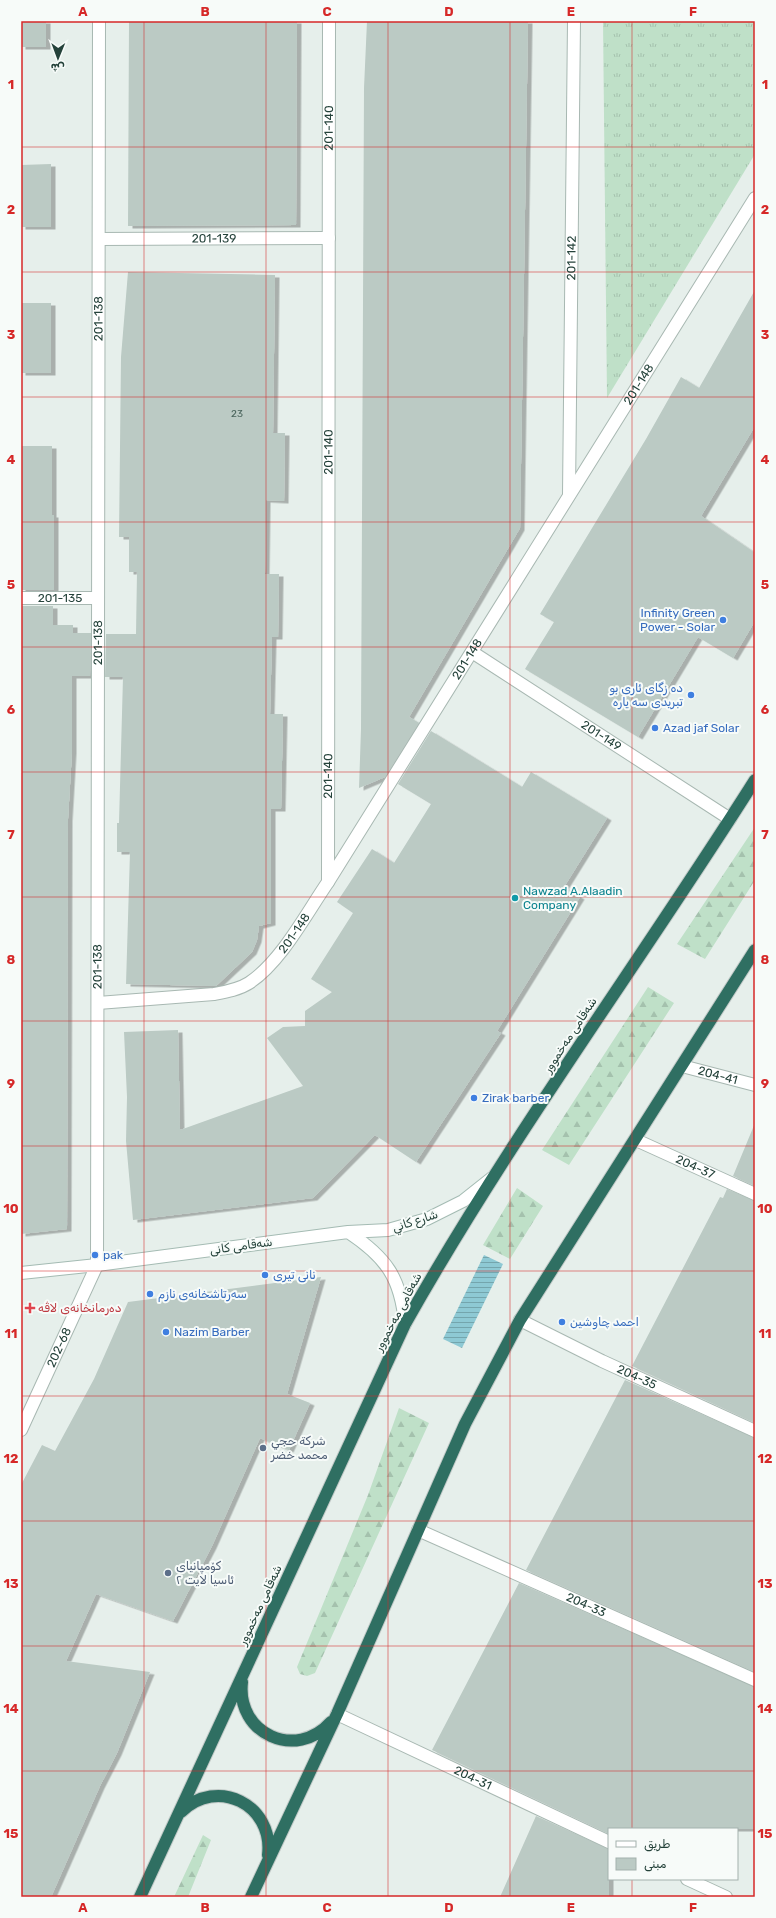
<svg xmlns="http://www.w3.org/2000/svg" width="776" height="1918" font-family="Rubik,Vazirmatn,sans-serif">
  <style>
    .grass { fill: url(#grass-tufts) }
    .forest { fill: url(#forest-firs) }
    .water { fill: url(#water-rules) }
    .building { fill: #bbcac4; filter: url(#shadow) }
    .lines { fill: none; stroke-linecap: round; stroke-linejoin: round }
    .street-casing { stroke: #a8b8b2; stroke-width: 14 }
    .secondary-casing { stroke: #a4bbb3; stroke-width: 14 }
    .highway-casing { stroke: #c2cac8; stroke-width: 14 }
    .street { stroke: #fff; stroke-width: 12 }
    .secondary { stroke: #fff; stroke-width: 12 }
    .highway { stroke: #2f6f62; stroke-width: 12 }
    .grid { fill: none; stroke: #d62828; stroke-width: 1; stroke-opacity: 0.55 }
    .shop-dot { fill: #3f7fe0; stroke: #f7fbf9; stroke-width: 1.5 }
    .culture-dot { fill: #0f9aa8; stroke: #f7fbf9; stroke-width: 1.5 }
    .health-dot { fill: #e0444e; stroke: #f7fbf9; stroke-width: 1.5 }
    .service-dot { fill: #5c6f8a; stroke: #f7fbf9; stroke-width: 1.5 }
    .labels { text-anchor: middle; stroke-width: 4; stroke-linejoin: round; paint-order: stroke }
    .number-label { font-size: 10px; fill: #4a645c }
    .street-label { font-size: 12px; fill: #24423a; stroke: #f7fbf9 }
    .shop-label { font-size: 12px; fill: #366cbe; stroke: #f7fbf9; text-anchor: start }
    .culture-label { font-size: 12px; fill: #0d838f; stroke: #f7fbf9; text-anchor: start }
    .health-label { font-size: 12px; fill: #be3a42; stroke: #f7fbf9; text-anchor: start }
    .service-label { font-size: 12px; fill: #4e5e75; stroke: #f7fbf9; text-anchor: start }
    .neatline { fill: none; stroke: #d62828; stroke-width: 1.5 }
    .grid-label { font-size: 13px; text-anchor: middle; font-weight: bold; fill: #d62828 }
  </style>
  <defs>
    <pattern id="grass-tufts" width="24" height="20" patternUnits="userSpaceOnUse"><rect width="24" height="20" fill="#bfe0c8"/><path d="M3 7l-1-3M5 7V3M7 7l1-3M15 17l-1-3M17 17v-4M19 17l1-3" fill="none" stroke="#a4c1ad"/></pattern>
    <pattern id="forest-firs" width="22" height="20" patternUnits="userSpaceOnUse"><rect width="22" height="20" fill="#bfe0c8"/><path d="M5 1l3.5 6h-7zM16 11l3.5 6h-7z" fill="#a4c1ad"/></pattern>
    <pattern id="water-rules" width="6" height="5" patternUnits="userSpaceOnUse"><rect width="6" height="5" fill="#8ec9d4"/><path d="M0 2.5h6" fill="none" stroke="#74a5ad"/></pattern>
    <filter id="shadow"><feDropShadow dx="4.5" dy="2.5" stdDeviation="0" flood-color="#0004"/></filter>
  </defs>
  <rect width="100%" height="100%" fill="#e6efeb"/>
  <path class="grass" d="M603,21h152v133l-148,244z"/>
  <path class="forest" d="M755,827v53l-50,79 -28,-15z
    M648,987l26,16 -105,162 -27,-15z
    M517,1188l26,18 -33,53 -27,-14z
    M399,1408l30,15 -114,250 -8,3 -7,-2 -3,-7 71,-172z
    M203,1835l8,5 -23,57h-14z"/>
  <path class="water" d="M484,1255l19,9 -41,84 -19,-9z"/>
  <path class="building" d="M21,21h25v26h-25z
    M129,21h168l-1,204 -168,1z
    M367,21h161l-8,507 -111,189 10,6 -34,54 -26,11 2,-59 3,-641z
    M51,164v63h-30v-62z
    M128,272l147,3 -2,158h12l-1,68 -18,-1 -1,74h14l-1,63h-6l-2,77h13l-2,95h-10v114l-12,3 -2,14 -5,12 -36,34h-3l-87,-2 4,-132h-13v-29h2l4,-146h-18l1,-43h30l1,-62h-8v-35h-10l2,-180z
    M755,290v136l-54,90 54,37v68l-22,37 -35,-21 -60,100 -113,-68 29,-47 -14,-8 106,-175 35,-62 18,11z
    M21,303h30v70h-30z
    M21,446h31v69h2v75h-33z
    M21,606h32v19h20v8h18l-1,43h-18v75l-4,68 -1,410 -46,5z
    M431,731l91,56 9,-15 76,46 -43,69 16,10 -83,134 4,2 -85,129 -41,-27 -62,63 -180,22 -7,-79 1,-44 -3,-65 54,-2 2,100 123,-44 -36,-48 16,-11 22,-1v-15l27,-19 -21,-13 42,-66 -16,-11 35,-53 22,14 37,-59 -33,-20z
    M755,1123v63l-22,-10z
    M727,1189l28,12v222l-123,-57 88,-169 3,1z
    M321,1277l-34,117 23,9 -21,47 -29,-12 -48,108 -39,75 -77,-27 -30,67 84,11 -33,81 -17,33 -49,111h-30v-412l21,-40 13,6 39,-72 34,-77z
    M625,1380l130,58v234l-229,-102z
    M519,1583l236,104v142h-146v5l-177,-84z
    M536,1816l73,33v48h-109z"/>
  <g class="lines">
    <defs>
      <g id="street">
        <path id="s1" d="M99,239l230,-1"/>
        <path id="s2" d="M569,495l5,-474"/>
        <path id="s3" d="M21,598h77"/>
        <path id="s4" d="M472,652l258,167"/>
        <path id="s5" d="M328,882l1,-861"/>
        <path id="s6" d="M98,1003l116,-9c11,-2 24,-4 35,-11 32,-21 57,-69 79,-101l427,-684"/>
        <path id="s7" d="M682,1066l73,19"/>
        <path id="s8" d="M636,1140l119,54"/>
        <path id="s9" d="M520,1320l82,41 153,70"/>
        <path id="s10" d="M21,1430l76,-165 2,-1244"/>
        <path id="s11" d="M418,1530l337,150"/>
        <path id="s12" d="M337,1714l272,128"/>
        <path d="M687,1879l39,18"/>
      </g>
      <path id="secondary" d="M348,1232c38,25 53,46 57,92
        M21,1273l76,-8 251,-33 40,-2 39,-11 36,-18 29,-23"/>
      <path id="highway" d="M242,1682c-6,52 54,79 89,40
        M181,1812c36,-36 93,-7 87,43
        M140,1897l265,-573c106,-188 235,-362 350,-544
        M251,1897l86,-183 128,-290 55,-104 235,-370"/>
    </defs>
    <use href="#street" class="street-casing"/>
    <use href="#secondary" class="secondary-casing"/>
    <use href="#highway" class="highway-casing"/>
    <use href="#street" class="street"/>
    <use href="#secondary" class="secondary"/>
    <use href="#highway" class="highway"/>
  </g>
  <path class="grid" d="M144,21v1876M266,21v1876M388,21v1876M510,21v1876M632,21v1808M21,147h734M21,272h734M21,397h734M21,522h734M21,647h734M21,772h734M21,897h734M21,1021h734M21,1146h734M21,1271h734M21,1396h734M21,1521h734M21,1646h734M21,1771h734M632,1879v18"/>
  <g class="shop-dot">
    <circle cx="723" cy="620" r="4"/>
    <circle cx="691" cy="695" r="4"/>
    <circle cx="655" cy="728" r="4"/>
    <circle cx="474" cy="1098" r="4"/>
    <circle cx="95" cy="1255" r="4"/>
    <circle cx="265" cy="1275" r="4"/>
    <circle cx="150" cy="1294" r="4"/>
    <circle cx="562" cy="1322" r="4"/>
    <circle cx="166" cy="1332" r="4"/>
  </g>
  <circle class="culture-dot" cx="515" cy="898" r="4"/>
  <path class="health-dot" d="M28 1302h4v4h4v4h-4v4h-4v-4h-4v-4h4z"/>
  <g class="service-dot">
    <circle cx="263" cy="1448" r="4"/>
    <circle cx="168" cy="1573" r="4"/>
  </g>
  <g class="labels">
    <g class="number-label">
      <text x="237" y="417">23</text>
    </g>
    <g class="street-label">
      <text dy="4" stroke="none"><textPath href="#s5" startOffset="754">201-140</textPath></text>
      <text dy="4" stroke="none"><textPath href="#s1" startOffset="115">201-139</textPath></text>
      <text dy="4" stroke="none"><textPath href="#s2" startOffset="237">201-142</textPath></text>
      <text dy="4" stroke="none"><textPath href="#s10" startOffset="1128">201-138</textPath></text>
      <text dy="4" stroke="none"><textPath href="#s6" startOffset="869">201-148</textPath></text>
      <text dy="4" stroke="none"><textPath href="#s5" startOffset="430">201-140</textPath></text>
      <text dy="4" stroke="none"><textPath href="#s3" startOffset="39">201-135</textPath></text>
      <text dy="4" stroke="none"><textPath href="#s10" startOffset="804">201-138</textPath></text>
      <text dy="4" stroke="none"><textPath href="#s6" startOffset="545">201-148</textPath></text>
      <text dy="4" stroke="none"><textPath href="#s4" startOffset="154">201-149</textPath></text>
      <text dy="4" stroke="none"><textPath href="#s5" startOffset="106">201-140</textPath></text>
      <text dy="4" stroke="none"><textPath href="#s6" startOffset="221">201-148</textPath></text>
      <text dy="4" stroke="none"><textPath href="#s10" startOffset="480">201-138</textPath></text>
      <text transform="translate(570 1035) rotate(-57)" y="4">شەقامی مەخموور</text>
      <text dy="4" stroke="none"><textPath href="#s7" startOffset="37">204-41</textPath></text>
      <text dy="4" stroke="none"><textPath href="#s8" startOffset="65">204-37</textPath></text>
      <text transform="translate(415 1221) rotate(-18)" y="4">شارع كاني</text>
      <text transform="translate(241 1246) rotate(-8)" y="4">شەقامی کانی</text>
      <text transform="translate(398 1312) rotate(-62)" y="4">شەقامی مەخموور</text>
      <text dy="4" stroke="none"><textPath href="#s10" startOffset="91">202-68</textPath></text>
      <text dy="4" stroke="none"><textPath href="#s9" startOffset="130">204-35</textPath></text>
      <text transform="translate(260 1605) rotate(-65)" y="4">شەقامی مەخموور</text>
      <text dy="4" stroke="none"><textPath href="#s11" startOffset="184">204-33</textPath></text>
      <text dy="4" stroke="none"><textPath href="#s12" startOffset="150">204-31</textPath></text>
    </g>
    <g class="shop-label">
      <text x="715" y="617" text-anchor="end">Infinity Green<tspan x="715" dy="14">Power - Solar</tspan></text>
      <text x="683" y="692" text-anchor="end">ده زگاى ئاری بو<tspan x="683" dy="14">تبریدی سە یارە</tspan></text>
      <text x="663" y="732">Azad jaf Solar</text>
      <text x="482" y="1102">Zirak barber</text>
      <text x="103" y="1259">pak</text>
      <text x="273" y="1279">نانی تیری</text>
      <text x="158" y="1298">سەرتاشخانەی نازم</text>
      <text x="570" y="1326">احمد چاوشين</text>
      <text x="174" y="1336">Nazim Barber</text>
    </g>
    <g class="culture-label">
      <text x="523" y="895">Nawzad A.Alaadin<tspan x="523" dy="14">Company</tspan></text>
    </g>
    <g class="health-label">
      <text x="38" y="1312">دەرمانخانەی لاڤە</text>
    </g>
    <g class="service-label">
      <text x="271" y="1445">شركة حجي<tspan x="271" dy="14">محمد خضر</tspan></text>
      <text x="176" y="1570">کۆمپانیای<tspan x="176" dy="14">ئاسیا لایت ٢</tspan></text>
    </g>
  </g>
  <rect width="776" height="1918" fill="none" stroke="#f7fbf9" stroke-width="44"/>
  <rect x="608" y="1828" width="130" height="52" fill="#f7fbf9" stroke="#a3b1ad"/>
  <rect x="616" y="1841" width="20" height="6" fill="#ffffff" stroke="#a3b1ad"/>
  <text x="644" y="1848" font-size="12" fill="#24423a">طريق</text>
  <rect x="616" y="1858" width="20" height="12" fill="#bbcac4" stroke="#a3b1ad"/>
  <text x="644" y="1868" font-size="12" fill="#24423a">مبنى</text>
  <g transform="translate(58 58) rotate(181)" stroke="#f7fbf9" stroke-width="3" paint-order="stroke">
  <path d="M0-3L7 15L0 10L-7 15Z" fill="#24423a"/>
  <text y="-6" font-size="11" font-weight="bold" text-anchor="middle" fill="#24423a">ش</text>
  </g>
  <rect x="22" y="22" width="732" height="1874" class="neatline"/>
  <g class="grid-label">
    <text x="83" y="16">A</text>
    <text x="205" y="16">B</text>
    <text x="327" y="16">C</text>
    <text x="449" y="16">D</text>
    <text x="571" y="16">E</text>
    <text x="693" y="16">F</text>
    <text x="11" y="89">1</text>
    <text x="765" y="89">1</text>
    <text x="11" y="214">2</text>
    <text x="765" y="214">2</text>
    <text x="11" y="339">3</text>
    <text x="765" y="339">3</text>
    <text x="11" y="464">4</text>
    <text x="765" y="464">4</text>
    <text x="11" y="589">5</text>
    <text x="765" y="589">5</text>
    <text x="11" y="714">6</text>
    <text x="765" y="714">6</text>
    <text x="11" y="839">7</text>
    <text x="765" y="839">7</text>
    <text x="11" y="964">8</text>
    <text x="765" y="964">8</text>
    <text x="11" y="1088">9</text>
    <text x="765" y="1088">9</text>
    <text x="11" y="1213">10</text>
    <text x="765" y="1213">10</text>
    <text x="11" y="1338">11</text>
    <text x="765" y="1338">11</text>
    <text x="11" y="1463">12</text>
    <text x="765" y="1463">12</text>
    <text x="11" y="1588">13</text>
    <text x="765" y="1588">13</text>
    <text x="11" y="1713">14</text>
    <text x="765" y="1713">14</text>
    <text x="11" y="1838">15</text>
    <text x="765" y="1838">15</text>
    <text x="83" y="1912">A</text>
    <text x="205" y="1912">B</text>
    <text x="327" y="1912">C</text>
    <text x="449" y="1912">D</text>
    <text x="571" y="1912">E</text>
    <text x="693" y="1912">F</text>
  </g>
</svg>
